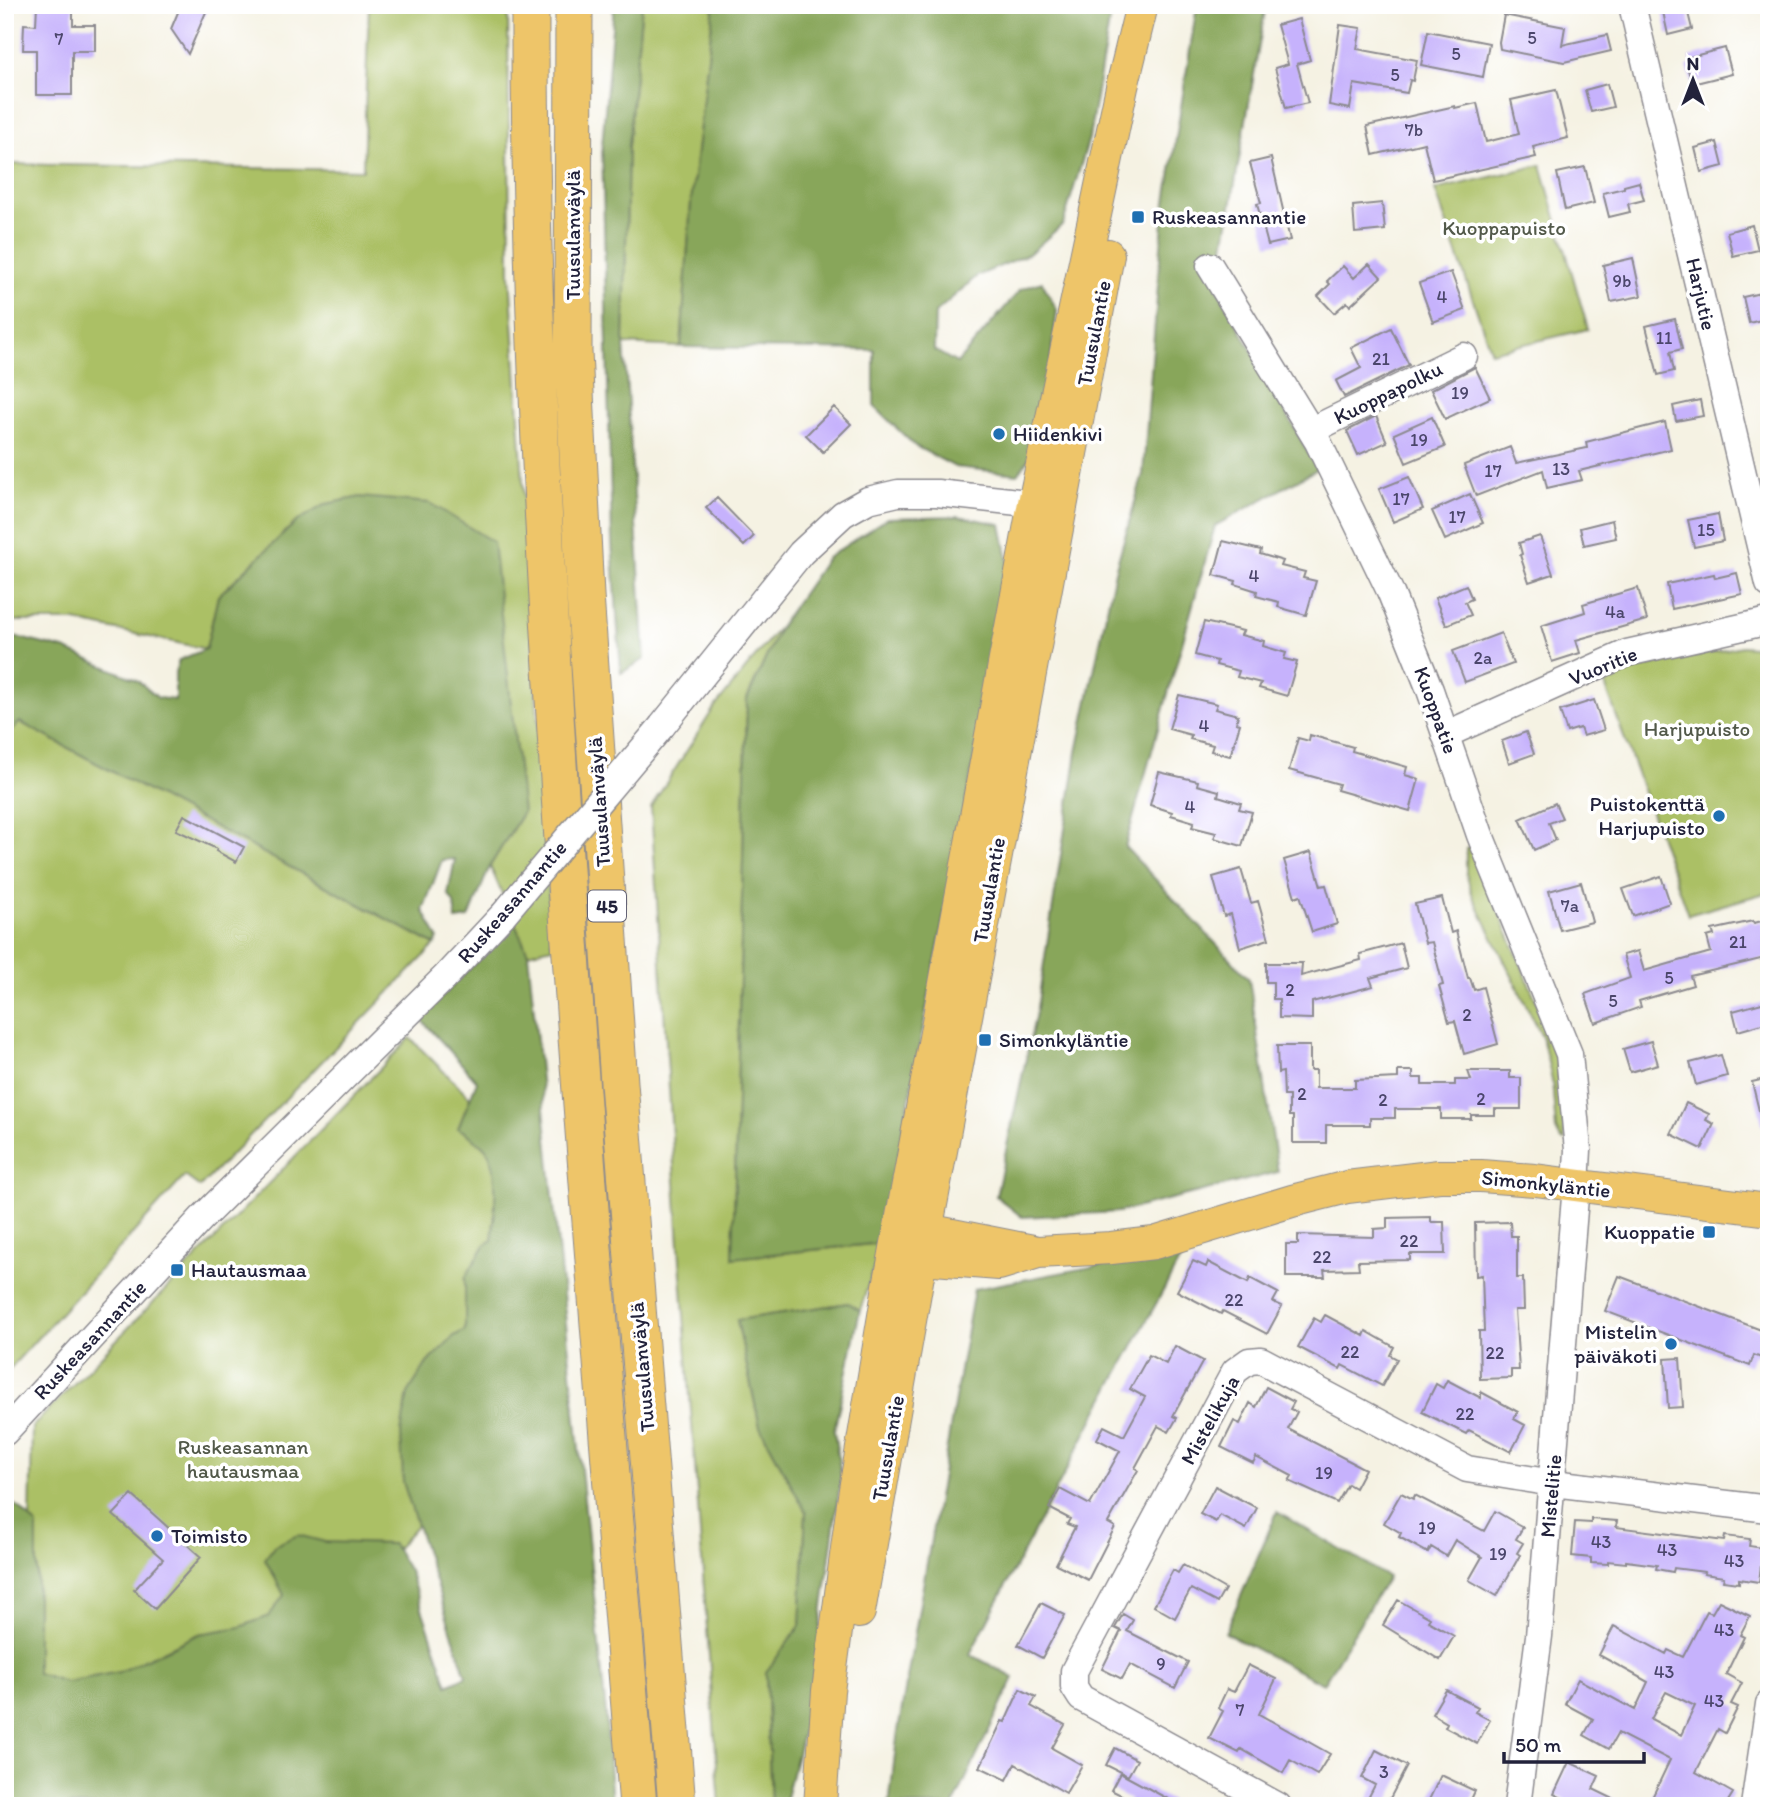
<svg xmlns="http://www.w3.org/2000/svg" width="1774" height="1811" font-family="Itim,sans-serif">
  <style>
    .green { fill: #abc065; stroke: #667150; stroke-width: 2 }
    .forest { fill: #88a65a; stroke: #55644a; stroke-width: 2 }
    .building { fill: #c6b2fc; fill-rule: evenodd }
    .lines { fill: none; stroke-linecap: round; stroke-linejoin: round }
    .minor-casing { stroke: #8c8a8f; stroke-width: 29 }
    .major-casing { stroke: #8c8a8f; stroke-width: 34 }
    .highway-casing { stroke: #8c8a8f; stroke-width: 39 }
    .minor { stroke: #fff; stroke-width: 26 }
    .major { stroke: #eec569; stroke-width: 32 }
    .highway { stroke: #eec569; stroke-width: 37 }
    .minor-bridge-casing { stroke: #8c8a8f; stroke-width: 29; stroke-linecap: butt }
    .minor-bridge { stroke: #fff; stroke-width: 26 }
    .poi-dot { fill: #1f6fb2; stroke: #fff; stroke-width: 2.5 }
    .labels { text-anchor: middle; stroke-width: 7; stroke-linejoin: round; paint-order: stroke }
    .number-label { font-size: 18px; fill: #4b466b }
    .shield { fill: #fff; stroke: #646476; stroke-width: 2 }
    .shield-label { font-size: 19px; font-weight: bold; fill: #22223b }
    .poi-label { font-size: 21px; fill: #22223b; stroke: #fff; text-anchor: start }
    .park-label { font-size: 21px; fill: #52594a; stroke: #fff }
    .street-label { font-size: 21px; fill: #22223b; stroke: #fff }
  </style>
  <rect width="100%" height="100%" fill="#fff"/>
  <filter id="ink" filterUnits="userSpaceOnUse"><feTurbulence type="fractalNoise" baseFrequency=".0143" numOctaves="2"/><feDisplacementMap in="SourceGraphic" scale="14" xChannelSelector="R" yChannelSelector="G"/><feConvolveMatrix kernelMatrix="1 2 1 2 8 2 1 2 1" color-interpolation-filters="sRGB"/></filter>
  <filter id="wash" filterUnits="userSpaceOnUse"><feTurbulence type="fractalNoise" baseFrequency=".00686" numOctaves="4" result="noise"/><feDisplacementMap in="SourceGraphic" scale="28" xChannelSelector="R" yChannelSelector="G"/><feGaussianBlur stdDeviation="1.57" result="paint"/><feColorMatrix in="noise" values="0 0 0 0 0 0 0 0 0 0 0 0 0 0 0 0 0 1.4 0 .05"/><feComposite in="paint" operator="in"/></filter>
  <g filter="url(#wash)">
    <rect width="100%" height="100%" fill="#f5f2e3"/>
    <path class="green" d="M369,5h139l2,269 42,673 -24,6 -38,-87 33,-54 -227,-290 -78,74 -12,53 -131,-28h-70v-457l358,6z
      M642,5h72l-23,198 -10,144 -57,-3 4,-198z
      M1541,165l47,164 -97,23 -56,-162z
      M781,625l-34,74 -14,559 149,-15 -22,67 -12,-7 -111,17 23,107 46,85 -6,114 -34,47 5,133h-51l-40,-545 -29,-454 63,-99z
      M1742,646l23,2 4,3v241l-81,23 -86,-239z
      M20,722l415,223 -235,242 -15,-11 -180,198v-637z
      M1469,847l4,2 83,199 9,93 -4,-1 -5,-10 -4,-50 -10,-43 -69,-140 -7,-24v-24z
      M410,1038l96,95 5,255 -62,101 -92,104 -331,121 6,-287z"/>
    <path class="forest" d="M614,5h28l-14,141 -4,198 21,315 -24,14 -9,-130 -10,-397z
      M714,5h398l-23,133 -26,86 -34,30 -52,22 -42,37 -1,37 23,13 64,-74 21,-7 15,28 -16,133 -24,31 -62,-7 -40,-21 -41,-40v-56l-193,-3 10,-144z
      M1197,5h69l-49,282 100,182 -102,57 -90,321 124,132 29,193 -159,40 -97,5 -26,-21 41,-188 40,-256 38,-181 28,-97 20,-253z
      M360,497l70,6 63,39 30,270 -33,54 -21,52 -13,2 -2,-17 -6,-9 7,-35 -13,1 -19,50 15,28 -3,7 -415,-223 -15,15v-100l15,1 44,11 73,31 21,18 17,2v-28l4,-12 27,-11 12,-53 78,-74 30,-18z
      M958,516l43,8 9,46 -128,673 -149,15 14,-559 34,-74 46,-67 60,-40z
      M514,922l14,31 78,760 6,93h-607v-305l14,6 18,19v147l29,9 53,-10 80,-38 41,-7 29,-11 15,-21 -19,-36 10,-14 23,-10 27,7 68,2 16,27 39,114 18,-9 -63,-194 -2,-50 7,-39 19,-30 27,-27 11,-6v-52l20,-33 7,-5c3,-21 7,-71 -4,-88 -6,-10 -21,-18 -30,-24l19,-47 -56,-62z
      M1186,1249l-87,159 -129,246 44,24 -61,128h-64l8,-69 77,-448z
      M848,1303l12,7 -26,121 7,45 -31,226 -26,104h-13l-5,-134 34,-46 6,-114 -46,-85 -23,-107z
      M1277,1512l111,65 -65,107 -98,-51z"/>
    <g id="blocks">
      <path class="building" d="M37,5h36v20h22v26h-23v44h-36v-45h-13l1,-26 12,1z
        M181,5h28l-21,49 -17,-25z
        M1672,5h14l6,24 -24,6 -6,-28z
        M1504,15l61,12 -3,18 45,-10 4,16 -47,11 -64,-13 -1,-7z
        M1299,19l11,41 -13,4 11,39 -22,5 -11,-40 13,-4 -11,-39z
        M1340,25l21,3 -4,21 60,11 -4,21 -3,-1 -3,13 -53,-9 -4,25 -21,-4z
        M1428,31l61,12 -6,34 -62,-12z
        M1725,48l7,26 -40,10 -5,-18 5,-1 -2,-8z
        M1607,84l6,23 -22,5 -6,-22z
        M1556,90l12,48 -35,9 3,10 -103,23 -9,-37 -51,12 -6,-29 88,-20v2l22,-5 9,39 33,-8 -8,-34z
        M1717,142l6,24 -22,6 -6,-24z
        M1271,158l19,82 -22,5 -11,-41 4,-1 -11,-40z
        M1585,167l9,36 -29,7 -8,-37z
        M1639,182l5,18 -16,4 2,8 -21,5 -6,-24 21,-5v-2z
        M1382,203l3,27 -30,3 -2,-27z
        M1752,225l6,25 -25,6 -6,-24z
        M1633,258l8,38 -30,6 -8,-37z
        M1369,264l12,13 -31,29 -3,-4 -13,11 -16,-17 12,-12 -3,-3 16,-15 11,12z
        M1451,272l14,38 -32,12 -14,-39z
        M1769,291v27l-20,5 -6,-26z
        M1675,319l7,30 -12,3 4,19 -16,4 -12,-49z
        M1391,328l18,37 -65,32 -8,-16 25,-13 -10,-20z
        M1475,367l15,31 -45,21 -14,-29z
        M1700,400l3,16 -27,5 -3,-15z
        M834,407l17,17 -28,28 -17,-17z
        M1376,416l11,26 -29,13 -11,-24z
        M1432,417l13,30 -39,16 -12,-29z
        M1665,422l6,27 -92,22 3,9 -35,8 -4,-18 -67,26 -12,-31 46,-18 6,16 71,-15 -1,-6z
        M1409,477l14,32 -30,13 -14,-33z
        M1470,494l13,29 -38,17 -13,-29z
        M717,498l37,38 -10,10 -38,-38z
        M1718,514l5,27 -29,6 -6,-27z
        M1612,520l4,18 -32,7 -4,-17z
        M1540,536l13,38 -24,8 -9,-27 2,-1 -3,-11z
        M1223,541l38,9 -1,4 23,7 -2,5 24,6 -2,6 13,3 -10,34 -28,-8 1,-5 -23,-6 1,-5 -22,-7 1,-3 -22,-6z
        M1737,573l5,21 -70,15 -5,-25 47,-10 1,4z
        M1466,585l6,14 -7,3 6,13 -25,10 -11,-27z
        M1638,588l9,32 -71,20 4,13 -28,9 -11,-36 44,-14 -2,-8z
        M1204,622l39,9 -2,4 23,6 -1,5 23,7 -2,6 13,3 -10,34 -28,-8 2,-5 -24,-6 2,-6 -23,-6 1,-4 -22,-6z
        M1501,633l12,31 -48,18 -12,-31z
        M1179,695l38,9 -2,5 23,6 -2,8 4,1 -10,32 -19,-5 2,-6 -23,-6 1,-4 -22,-6z
        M1594,700l10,30 -21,6 -3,-8 -13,4 -7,-21z
        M1526,732l8,22 -25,9 -7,-22z
        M1310,735l43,12 -1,4 55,16 -2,8 14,4 -9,32 -73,-21 2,-6 -50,-14 9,-32 11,3z
        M1159,772l39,9 -1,4 22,6 -1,5 23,7 -2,6 13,3 -10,34 -28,-8 2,-5 -24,-6 2,-5 -23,-7 1,-3 -22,-7z
        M1555,803l7,15 -13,5 7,17 -22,10 -14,-31z
        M184,815l60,32 -8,15 -20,-11 1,-2 -41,-19z
        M1311,852l10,34 5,-1 11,39 -25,8 -12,-37 -5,2 -11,-37z
        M1241,869l10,34 7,-2 11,38 -29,9 -9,-34 -7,2 -11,-39z
        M1661,876l9,27 -37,13 -10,-27z
        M1581,882l11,40 -32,8 -11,-39z
        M1442,898l9,35 5,-2 12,47h2l4,12 9,-3 15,57 -34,10 -9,-33 -6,1 -10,-36 4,-1 -11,-43 -7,1 -10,-39z
        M1753,921l1,2 8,-2 7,36 -79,19 3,9 -54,16 2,6 -46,16 -10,-29 45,-16 -7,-23 15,-4 6,20 67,-19 -4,-15 7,-2 -2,-5z
        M1401,943l6,25 -37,10 3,8 -61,16v17l-33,-1v-19h-6v-17h-7v-19h36l-1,13 60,-16 -1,-6z
        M1769,1001v21l-31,9 -5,-20z
        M1651,1041l7,23 -28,8 -7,-23z
        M1277,1046h33v24h6v18h39v-8l43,-2v-7h15v7h9v7h33v-5h16l-3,-9h42v7h11v31h-26v6h-24v4h-30v-10h-46v9h-25v7h-44v18h-33v-27h-4v-20h-5l-1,-24 -5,1z
        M1721,1055l6,21 -31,9 -6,-22z
        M1769,1078v49h-6l-11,-45z
        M1686,1103l23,11 -3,6 8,4 -12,25 -31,-15z
        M1431,1217v5h13l1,32h-35v6l-52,1 1,8 -35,1 1,7h-39v-33h12v-9l76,2v-8l13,-1v-10z
        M1510,1222l1,14h6v42h6l1,32h-9l4,60h-8v8l-31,1 -1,-48h5l-2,-56 -6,1 -1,-53z
        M1193,1261l13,6 2,-5 40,21 2,-5 28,15 -5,9 9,4 -15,28 -44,-23 -2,3 -44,-23z
        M1619,1276l150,57v28l-15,-6 -4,11 -145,-55z
        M1325,1315l39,21 2,-5 28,16 -4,8 7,4 -15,27 -40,-21 -2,4 -42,-22 16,-29 7,4z
        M1175,1346l28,15 -23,42 -7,13 4,2 -8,14 -11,-6 -23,42 3,2 -30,53 7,4 -27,53 -32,-16 19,-37 -8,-3 3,-5 -21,-11 11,-19 30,16 30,-54 -23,-12 7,-13 20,10 21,-39 -15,-8 19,-34 17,9z
        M1680,1358l3,49 -15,1 -3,-49z
        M1447,1380l34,18v-6l37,20 -4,7 11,6 -14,27 -42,-22 -3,4 -44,-22 14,-28 7,4z
        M1266,1387l28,15 -4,7 7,3 -9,17 77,40 -10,19 -7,-4 -11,19 -48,-22 3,-5 -36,-19 -3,6 -32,-16 13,-26 6,3 10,-21 6,4z
        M1215,1486l42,22 -11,21 -26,-14 -4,7 -16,-8z
        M1401,1493l12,6 2,-4 69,36 11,-20 28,16 -7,12 7,4 -6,10 3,2 -23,41 -28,-16 13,-23 -27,-17 -9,16 -15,-9 -3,6 -29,-16 2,-4 -17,-10z
        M132,1495l69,62 -46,52 -21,-19 29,-31 -50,-44z
        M1591,1519l26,2 -1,6 85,11 23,3 1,-5 25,3 -1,7 14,2 -4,34 -20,-3v4l-16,-2 1,-4 -20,-3 1,-2 -31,-4 -1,4 -17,-3 1,-4 -31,-4v2l-18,-2v3l-17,-1v-5l-19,-2 3,-34 16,1z
        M1183,1565l42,24 -8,14 -26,-14 -16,29 -21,-12 19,-36 5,3z
        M1398,1600l32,18 -2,3 26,15 -14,24 -57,-35z
        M1719,1601l31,15 -10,19 4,2 -18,37 16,9 -11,21 7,3 -13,26 -7,-4 -22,43 37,21 -8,13h-77l22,-46 -52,-27 -9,16 -25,-14 9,-16 -28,-15 13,-25 57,31 13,-28 -49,-27 15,-29 52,28 2,-4 15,7 24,-46 5,2zM1666,1692l29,14 -14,29 -30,-16z
        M1041,1603l24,12 -23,43 -24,-13z
        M1123,1614l10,6 -6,11 61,31 -13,26 -45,-24 -8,15 -20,-10 19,-38 -6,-3z
        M1248,1665l28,14 -17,35 71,40 -13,21 -27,-15 -7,13 -42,-24 -2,4 -30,-15 14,-27 -5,-3 9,-19 7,3z
        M1020,1689l16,8 -5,9 34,19 -13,23 30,17 -16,28 -51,-29 -8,16 -27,-13 22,-46 3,1z
        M1446,1690l32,17 -3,5 15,8 -13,24 -32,-17 2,-4 -15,-9z
        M1115,1748l22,12 -9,16 -22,-11z
        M1376,1750l31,16 -21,40h-22l11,-21 -13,-7z
        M1569,1762l30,14 -6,13 35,17h-50l-24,-12z
        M1120,1773l61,33h-53l3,-6 -20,-10z
        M1441,1775l34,16 -7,15h-42z"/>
    </g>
  </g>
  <g filter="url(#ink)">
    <use href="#blocks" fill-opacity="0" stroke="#8c8a8f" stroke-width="2"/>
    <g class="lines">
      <defs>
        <path id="minor" d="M1632,5l137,579
          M1210,266l108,176 72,149 40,99 50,145 89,219 9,96 -2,35 -37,451 -22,170
          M1312,430l152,-74
          M662,726l139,-173 42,-39 25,-14 30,-7h39l117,13
          M1445,735l182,-82 142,-32
          M5,1432l196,-213 245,-243 57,-61
          M1278,1806l-197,-108 -7,-11v-16l161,-300 14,-10 12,-1 206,109 86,14 216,26
          M1754,1806l15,-102"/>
        <path id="major" d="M906,1237l21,-7 106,21
          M905,1245l16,13 78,6 39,-12 73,-4 43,-5 138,-42 55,-14 92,-11h42l54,4 234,30
          M859,1612l62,-354 187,-1003
          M820,1806l8,-115 26,-195 34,-204 146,-789 88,-416 20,-82"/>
        <path id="highway" d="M530,5c-1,293 16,586 36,879 21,307 47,614 72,922
          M574,5l-1,347 12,243 34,488 58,723"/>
      </defs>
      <use href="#minor" class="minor-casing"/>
      <use href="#major" class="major-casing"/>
      <use href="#highway" class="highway-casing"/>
      <use href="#minor" class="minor"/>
      <use href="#major" class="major"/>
      <use href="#highway" class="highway"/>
      <defs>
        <path id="minor-bridge" d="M503,915l159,-189"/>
      </defs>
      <use href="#minor-bridge" class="minor-bridge-casing"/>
      <use href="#minor-bridge" class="minor-bridge"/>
    </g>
  </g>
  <g class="poi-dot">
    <rect x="1131" y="210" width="14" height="14" rx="3.5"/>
    <circle cx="999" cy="434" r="7"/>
    <circle cx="1719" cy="816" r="7"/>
    <rect x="978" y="1033" width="14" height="14" rx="3.5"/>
    <rect x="1702" y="1225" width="14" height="14" rx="3.5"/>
    <rect x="170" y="1263" width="14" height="14" rx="3.5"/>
    <circle cx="1671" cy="1344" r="7"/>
    <circle cx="157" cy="1536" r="7"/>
  </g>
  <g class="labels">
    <g class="number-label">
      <text x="1532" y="44">5</text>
      <text x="59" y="45">7</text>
      <text x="1456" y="60">5</text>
      <text x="1395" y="81">5</text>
      <text x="1414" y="136">7b</text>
      <text x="1622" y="287">9b</text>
      <text x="1442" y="303">4</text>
      <text x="1664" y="344">11</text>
      <text x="1381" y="365">21</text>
      <text x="1460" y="399">19</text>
      <text x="1419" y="446">19</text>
      <text x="1561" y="475">13</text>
      <text x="1493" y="477">17</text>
      <text x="1401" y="505">17</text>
      <text x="1457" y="523">17</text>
      <text x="1706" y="536">15</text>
      <text x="1254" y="582">4</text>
      <text x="1615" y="618">4a</text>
      <text x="1483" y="664">2a</text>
      <text x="1204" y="732">4</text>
      <text x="1190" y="813">4</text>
      <text x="1570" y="912">7a</text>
      <text x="1738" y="948">21</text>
      <text x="1669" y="984">5</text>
      <text x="1290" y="996">2</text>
      <text x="1613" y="1007">5</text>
      <text x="1467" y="1021">2</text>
      <text x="1302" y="1100">2</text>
      <text x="1481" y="1105">2</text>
      <text x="1383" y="1106">2</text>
      <text x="1409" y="1247">22</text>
      <text x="1322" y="1263">22</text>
      <text x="1234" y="1306">22</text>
      <text x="1350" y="1358">22</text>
      <text x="1495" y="1359">22</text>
      <text x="1465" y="1420">22</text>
      <text x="1324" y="1479">19</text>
      <text x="1427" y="1534">19</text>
      <text x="1601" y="1548">43</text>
      <text x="1667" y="1556">43</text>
      <text x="1498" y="1560">19</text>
      <text x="1734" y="1567">43</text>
      <text x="1724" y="1636">43</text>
      <text x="1161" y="1670">9</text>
      <text x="1664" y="1678">43</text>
      <text x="1714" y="1707">43</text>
      <text x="1240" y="1716">7</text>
      <text x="1384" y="1778">3</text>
    </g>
    <rect class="shield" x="588" y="890.5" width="38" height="31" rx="5"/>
    <g class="shield-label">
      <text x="607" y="913">45</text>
    </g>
    <g class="poi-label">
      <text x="1152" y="224">Ruskeasannantie</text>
      <text x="1013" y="441">Hiidenkivi</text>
      <text x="1705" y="811" text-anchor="end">Puistokenttä<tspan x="1705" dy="24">Harjupuisto</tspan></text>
      <text x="999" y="1047">Simonkyläntie</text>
      <text x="1695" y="1239" text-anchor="end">Kuoppatie</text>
      <text x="191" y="1277">Hautausmaa</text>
      <text x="1657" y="1339" text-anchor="end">Mistelin<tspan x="1657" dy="24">päiväkoti</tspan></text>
      <text x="171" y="1543">Toimisto</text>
    </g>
    <g class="park-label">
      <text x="1504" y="235">Kuoppapuisto</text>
      <text x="1697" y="736">Harjupuisto</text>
      <text x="243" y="1454">Ruskeasannan<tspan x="243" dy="24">hautausmaa</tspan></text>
    </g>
    <g class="street-label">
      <text transform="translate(573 235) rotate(-90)" y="7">Tuusulanväylä</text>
      <text transform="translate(1701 294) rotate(77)" y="7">Harjutie</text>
      <text transform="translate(1094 333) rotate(-79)" y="7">Tuusulantie</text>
      <text transform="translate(1388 393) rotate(-26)" y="7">Kuoppapolku</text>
      <text transform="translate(1603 666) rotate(-22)" y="7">Vuoritie</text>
      <text transform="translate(1436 710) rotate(70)" y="7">Kuoppatie</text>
      <text transform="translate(599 802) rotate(-94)" y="7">Tuusulanväylä</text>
      <text transform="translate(989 890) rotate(-80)" y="7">Tuusulantie</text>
      <text transform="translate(512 902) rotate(-49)" y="7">Ruskeasannantie</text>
      <text transform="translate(1546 1184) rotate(6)" y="7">Simonkyläntie</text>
      <text transform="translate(90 1340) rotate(-47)" y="7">Ruskeasannantie</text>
      <text transform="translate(642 1367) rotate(-95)" y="7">Tuusulanväylä</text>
      <text transform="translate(1210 1420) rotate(-61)" y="7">Mistelikuja</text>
      <text transform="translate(888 1448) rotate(-80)" y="7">Tuusulantie</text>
      <text transform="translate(1551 1496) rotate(-85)" y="7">Mistelitie</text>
    </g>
  </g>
  <rect width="1774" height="1811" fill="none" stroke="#fff" stroke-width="28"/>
  <g transform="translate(1693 80)" stroke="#ffffff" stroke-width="5" paint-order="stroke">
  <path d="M0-5L12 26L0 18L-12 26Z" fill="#22223b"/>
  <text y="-10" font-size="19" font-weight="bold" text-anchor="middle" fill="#22223b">N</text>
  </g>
  <path d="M1504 1752v10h140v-10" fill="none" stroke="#22223b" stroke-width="3.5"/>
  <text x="1515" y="1752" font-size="21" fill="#22223b" stroke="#ffffff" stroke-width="5" paint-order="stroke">50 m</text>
</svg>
